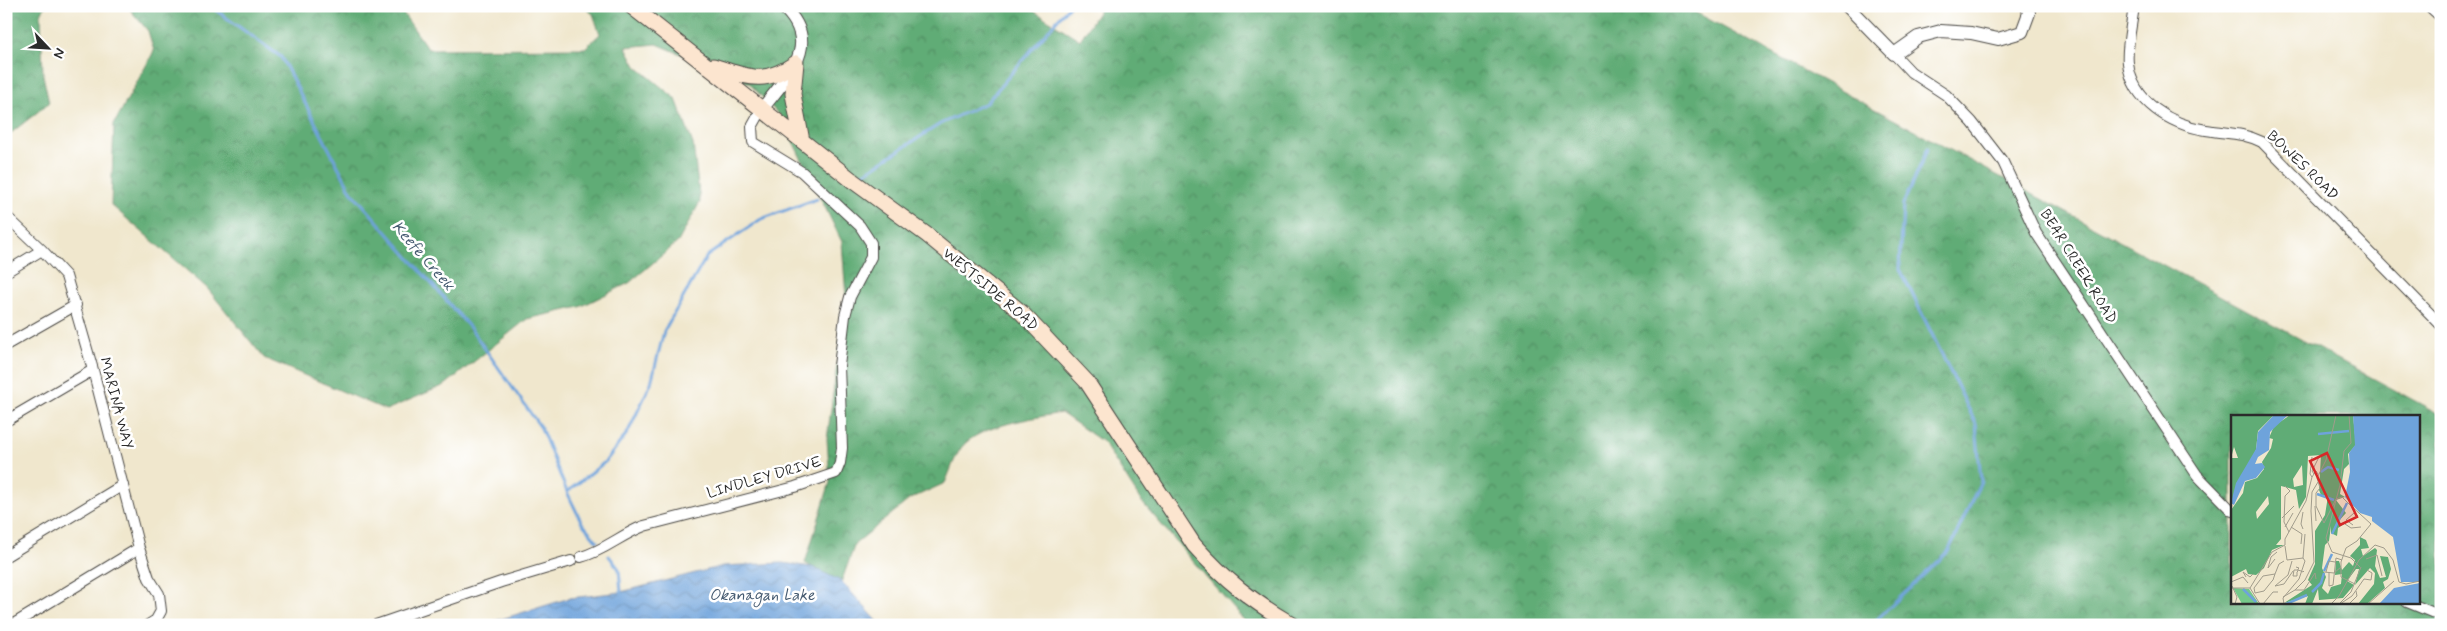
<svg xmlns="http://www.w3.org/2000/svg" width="2447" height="631" font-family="Mynerve,sans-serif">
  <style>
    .forest { fill: url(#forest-crowns); stroke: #466c50; fill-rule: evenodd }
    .water { fill: url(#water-waves); stroke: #4c6783 }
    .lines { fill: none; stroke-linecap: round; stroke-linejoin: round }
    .stream { stroke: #6ea3db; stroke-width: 3 }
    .minor-casing { stroke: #494743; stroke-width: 12 }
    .tertiary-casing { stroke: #494743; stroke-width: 14 }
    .secondary-casing { stroke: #494743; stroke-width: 17 }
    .minor { stroke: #fff; stroke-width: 10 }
    .tertiary { stroke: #fff; stroke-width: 12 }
    .secondary { stroke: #fce5cf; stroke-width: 15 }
    .labels { text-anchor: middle; stroke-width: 5; stroke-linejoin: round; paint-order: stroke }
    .street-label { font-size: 15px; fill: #2b2b2b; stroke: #fff }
    .water-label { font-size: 16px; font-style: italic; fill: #465b71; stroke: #fff }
    .inset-river { fill: none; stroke: #6ea3db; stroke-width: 2.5 }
    .inset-road { fill: none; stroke: #a19c8c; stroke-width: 1 }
    .view { fill: #d62828; fill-opacity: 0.15; stroke: #d62828; stroke-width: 2.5 }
    .inset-edge { fill: none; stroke: #2b2b2b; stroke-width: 2.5 }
  </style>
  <defs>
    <pattern id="forest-crowns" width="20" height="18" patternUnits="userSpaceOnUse" patternTransform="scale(1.25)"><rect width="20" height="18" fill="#60ac76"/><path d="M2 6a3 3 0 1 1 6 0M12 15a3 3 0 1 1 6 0" fill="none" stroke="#4f8c61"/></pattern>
    <pattern id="water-waves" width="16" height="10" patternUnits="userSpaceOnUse" patternTransform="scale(1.25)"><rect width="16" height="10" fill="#6ea3db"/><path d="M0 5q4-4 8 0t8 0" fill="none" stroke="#5b85b2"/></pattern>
  </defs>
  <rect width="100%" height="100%" fill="#fff"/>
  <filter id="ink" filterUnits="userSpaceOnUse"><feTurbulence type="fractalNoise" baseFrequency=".02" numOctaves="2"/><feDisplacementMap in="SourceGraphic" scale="10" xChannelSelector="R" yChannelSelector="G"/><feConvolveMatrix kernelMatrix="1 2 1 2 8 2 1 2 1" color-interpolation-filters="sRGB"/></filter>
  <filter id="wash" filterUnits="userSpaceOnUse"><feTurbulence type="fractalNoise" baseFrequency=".0096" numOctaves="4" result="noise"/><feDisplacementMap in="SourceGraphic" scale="20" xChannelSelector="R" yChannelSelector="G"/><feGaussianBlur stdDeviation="1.12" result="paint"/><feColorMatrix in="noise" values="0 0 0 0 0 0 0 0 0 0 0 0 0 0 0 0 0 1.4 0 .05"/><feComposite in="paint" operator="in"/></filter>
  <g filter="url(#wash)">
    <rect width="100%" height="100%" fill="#f0e7cd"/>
    <path class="forest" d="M6,6h39l-4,8 2,61 6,28 -43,34z
      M127,6h271l30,43 157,-1 15,-14 -7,-20 -10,-8h443l54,34 22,-34h582l757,409v210h-1193l-107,-124 -38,-59 -42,-29c-26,5 -83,12 -100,35 -7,10 -11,24 -16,35l-35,16 -55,45 -14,39 -36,-20 25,-81 -3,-43 19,-141 -4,-56 -61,-125 -32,-34 -92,-39 -31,3 10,19 40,33 17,45 7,58 -22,40 -49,41 -49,24 -53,12 -82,66 -59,25 -122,-52 -57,-70 -96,-83 3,-81 40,-73 -6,-20zM2232,416h186v186h-186z"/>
    <path class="water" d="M782,563l30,4 29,14 40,44h-399l88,-27 51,-6 102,-26z"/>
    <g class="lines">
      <path class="stream" d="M210,6l71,51 70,134 120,138 70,99 26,64 15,31 15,18
        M861,175l79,-51 46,-21 83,-97
        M567,492l38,-30 23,-30 23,-49 13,-52 43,-75 54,-37 56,-20
        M609,556l10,13 2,23
        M1871,625l77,-73 33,-71 -5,-57 -76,-155 3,-65 25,-56"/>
    </g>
  </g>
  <g filter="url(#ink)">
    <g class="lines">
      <defs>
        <path id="minor" d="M2134,6c-2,17 -8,42 -6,57 4,39 44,62 78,67 23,4 35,2 56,12l179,183
          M2429,6l12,11
          M1894,54l17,18 35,23 26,27 31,40 33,71 161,242 35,36
          M6,216l36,34
          M6,272l36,-22 24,26 27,94 46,178 10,30 10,16 2,17 -5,9 -8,5
          M6,345l70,-40
          M6,421l87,-51
          M6,556l117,-71
          M581,557c23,-6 41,-23 63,-31l151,-39 41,-14 4,-10 2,-15 -3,-82 6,-50 5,-19 21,-40v-14l-11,-17 -58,-54 -49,-30 -1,-15 10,-18
          M2407,602l34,14
          M12,625l127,-77
          M376,625l125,-43 70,-21"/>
        <path id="tertiary" d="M1847,6l47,48 24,-17 23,-6 30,2 27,6 24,-7 7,-19 -2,-7
          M762,109c26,-34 62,-65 20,-103"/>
        <path id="secondary" d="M631,6l222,175 74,54 94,77 66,70 107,163c31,35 59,57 99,80
          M796,63l-3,31 9,47
          M713,66c36,11 49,20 83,-3"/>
      </defs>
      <use href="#minor" class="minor-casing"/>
      <use href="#tertiary" class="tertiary-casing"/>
      <use href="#secondary" class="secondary-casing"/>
      <use href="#minor" class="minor"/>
      <use href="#tertiary" class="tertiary"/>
      <use href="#secondary" class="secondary"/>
    </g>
  </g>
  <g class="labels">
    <g class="street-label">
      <text transform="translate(2303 165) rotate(44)" y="5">BOWES ROAD</text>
      <text transform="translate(2079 266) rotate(58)" y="5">BEAR CREEK ROAD</text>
      <text transform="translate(991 289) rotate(40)" y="5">WESTSIDE ROAD</text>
      <text transform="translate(117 403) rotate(75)" y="5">MARINA WAY</text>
      <text transform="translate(764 477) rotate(-16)" y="5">LINDLEY DRIVE</text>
    </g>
    <g class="water-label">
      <text transform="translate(424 255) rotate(49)" y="6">Keefe Creek</text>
      <text x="762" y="600">Okanagan Lake</text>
    </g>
  </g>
  <g transform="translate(2231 415)">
    <rect width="189" height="189" fill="#f0e7cd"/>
    <path d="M2,173l16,1 10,15h-17z" fill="#75c88a"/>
    <path d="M0,0h43l-16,16 -2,19 -25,54v-46h7l-4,-11 -3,11zM59,0h63l3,30 -8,9 1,10 -5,5 -4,25 5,3 -9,3 10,13 -8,9 6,2 -6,4 -1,8 -6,-3v-7l-2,15 -4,4 -3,23 4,9 -4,11 6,6 3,-7 10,-3 1,-10 -7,1 1,-14h3l3,9 7,-8 4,4 2,-6 -5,-4 10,-11v-8l6,3 3,8 -8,1 2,7 12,-8 2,2 -2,16 5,12 6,-1 -6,-21 8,1 3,12 -3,10 -5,3 2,6 -18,16h-9l16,-20 1,-11 -5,-5 -15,17 4,-16h-3l-9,12 7,4 -11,13 -24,2 -1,-11 -6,15h-7l3,-8 -24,7 28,-18 -4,-5 7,-16v-33l10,-16 3,-19 -7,-1 -2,-5 2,-35 -13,1 -2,41 -7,12 -3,-19 -15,-4v53l-5,6h8l-12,5 -8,18 -8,7 -8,-1 -2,-5 -15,8v-67l12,-17 2,-11 12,-4 7,-9 -2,-7 9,-14 2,-9 -4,-1 5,-12zM71,50l1,20 -9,2 -1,-8zM37,81l1,8 -12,15 -1,-7z" fill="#60ac76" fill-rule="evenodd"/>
    <path d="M43,0h14l-18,17 -1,18 -11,7 -3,7 7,-1 3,4 -9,11 -11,3 -11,24 -3,-2 5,-20 20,-34 2,-17zM122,0h67v167h-19l-8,-45 -21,-16v-4l-12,-4 -15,-16 5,-25 -1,-19 6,-8zM189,168v21h-41l15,-16z" fill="#6ea3db"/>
    <path class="inset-river" d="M87,19l31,-3M90,57l7,-5 11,3M86,79l17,6M101,119l15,-31M93,156l8,-17M12,174l13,13M81,177l9,-9 3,-10M55,189l21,-9"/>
    <path class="inset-road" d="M105,0l-10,45 -9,18 3,10 -4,5v13l8,17 12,-24 6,-2 6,6M118,0l2,28 -7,8 -4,34 -14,53 6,14 19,6 9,9M81,42l-2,17 2,3M83,59l-2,-3 7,-14M54,71l5,5 -5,5 -1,26 5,10M117,88l23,21 -14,17 -11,7 -5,14v15l14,7M84,91l1,15M72,97l-2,12 2,5M51,103l12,-12M115,106l-1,3 6,4 10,-1M122,110l-7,-5 8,-7 4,3M54,112l8,-14M60,112l11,7 -1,10M72,143l2,-24M44,144l-7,9 3,-11 6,-5M135,144l11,-4 5,21M61,146l-4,14 -13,11 9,-2 9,-13M65,152l3,1 -1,1v2l-1,1v4h-4l1,-6h4l3,1 2,1 1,-1M93,157l10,1 7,-6M95,157l3,-11 6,1M98,157v14l4,-1 3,-27 6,2M44,159l-12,2 -9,12 1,5 9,-2 8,-10 1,-1 2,-6 4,-10 5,-3M15,162l-3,-5 7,5 3,-3M0,167l12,-5 5,6M1,171l5,11 -2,7M0,173h19l22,-36 13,-7v-6l21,-38 6,-24 4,-6 2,3M19,173l10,16M64,175l10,-10 9,-18 -3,-51 1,-19 6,-10M52,182l12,-7h9l11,-17 1,6M32,189l10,-12h5M53,189l-1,-6 16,-19 6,-18 -2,-3 -16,2 -2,-14M100,189l8,-8 20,-36 16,-15 9,3 9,12 6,22 7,2 14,-3M108,189l12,-12 10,-25M109,189l12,-8 12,-17 7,1 1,-7 -5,-3M118,189l8,-8 -1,-5M137,189l26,-23"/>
    <path class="view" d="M96,38l30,64 -17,8 -30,-64z"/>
    <rect width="189" height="189" class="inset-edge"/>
  </g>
  <rect width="2447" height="631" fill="none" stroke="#fff" stroke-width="25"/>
  <g transform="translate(48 48) rotate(115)" stroke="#ffffff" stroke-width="4" paint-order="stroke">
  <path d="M0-4L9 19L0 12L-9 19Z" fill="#2b2b2b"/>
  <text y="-8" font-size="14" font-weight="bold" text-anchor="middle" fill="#2b2b2b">N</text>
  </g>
</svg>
